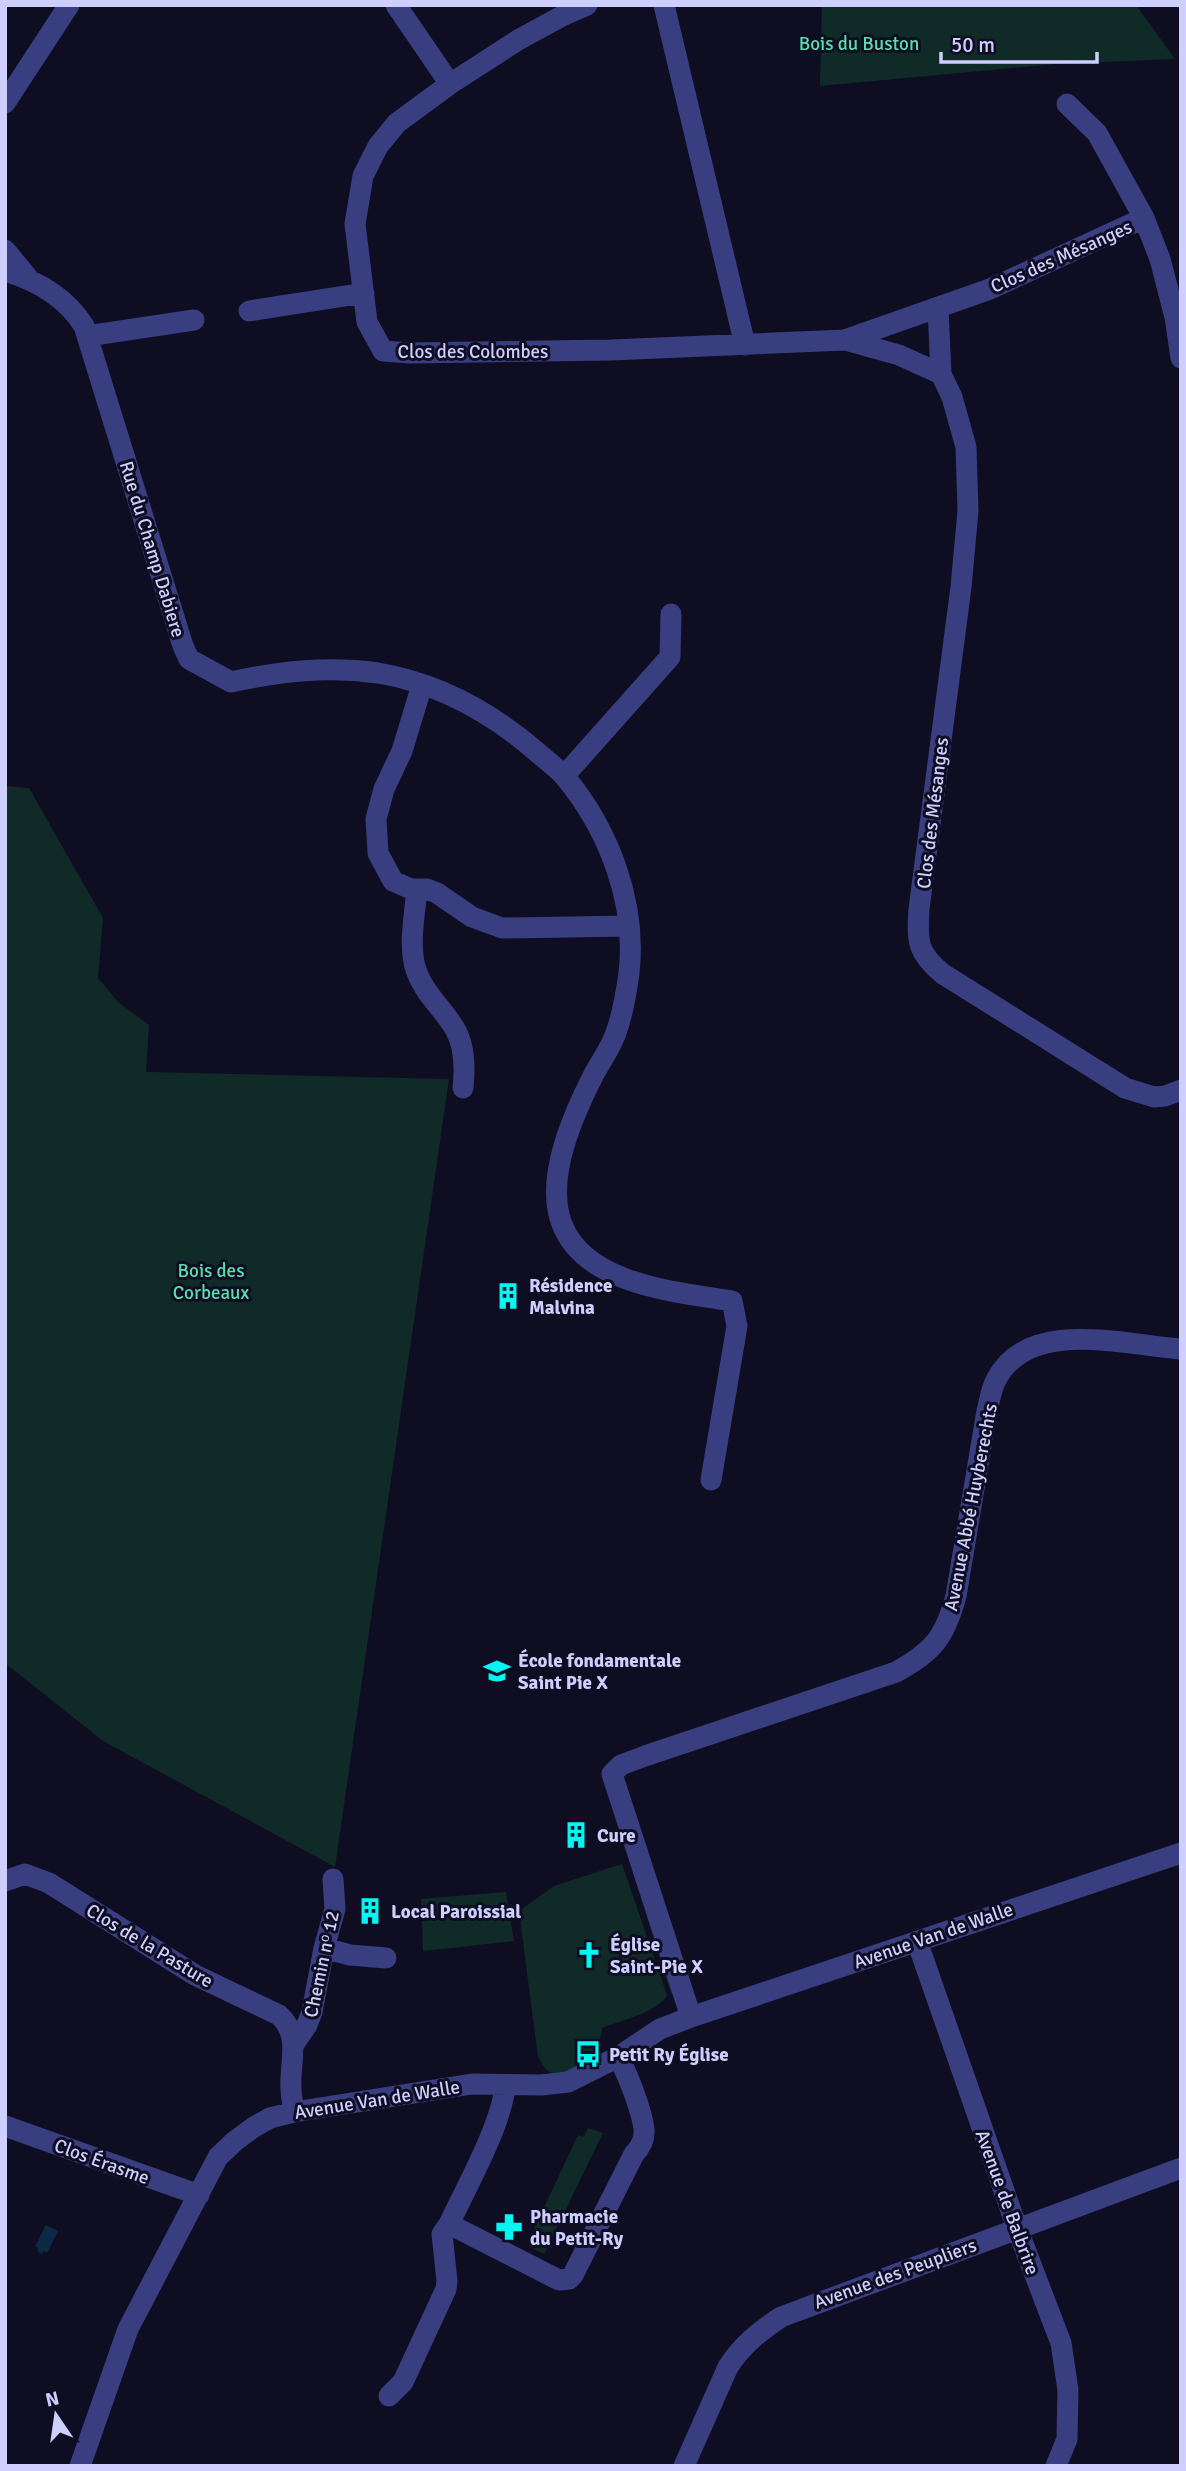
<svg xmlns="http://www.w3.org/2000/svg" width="1186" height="2471" font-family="Signika,sans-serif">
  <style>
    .green { fill: #102b27 }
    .water { fill: #0c2a46 }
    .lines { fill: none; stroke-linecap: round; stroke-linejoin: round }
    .street { stroke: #393e80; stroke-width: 21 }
    .labels { text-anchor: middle; stroke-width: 6; stroke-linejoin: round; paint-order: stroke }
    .park-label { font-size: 19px; fill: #5bdead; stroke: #0e0d22 }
    .street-label { font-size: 19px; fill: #cecfff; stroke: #0e0d22 }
    .poi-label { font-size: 19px; font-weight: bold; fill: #cecfff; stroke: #0e0d22; text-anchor: start }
  </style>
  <rect width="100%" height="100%" fill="#0e0d22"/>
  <path class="green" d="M822,5h314l39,54 -119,5 -236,22z
    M5,786l24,2 74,130 -5,60 21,25 30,22 -3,47 303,7 -114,788 -232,-126 -98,-78z
    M608,1794l67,201 -4,-2z
    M622,1864l45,131c-7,16 -49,27 -65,33 0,20 -33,57 -54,43 -4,-3 -7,-10 -10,-14l-19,-146 35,-25z
    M506,1892l8,49 -91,10 -2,-52z
    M588,2128l15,5 -59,121 -14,-7 8,-11 -6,-3 46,-98 6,2z"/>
  <path class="water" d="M46,2225l12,6 -11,22 -4,-2 -1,3 -5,-3 1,-3 -3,-2z"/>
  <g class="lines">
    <path class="street" d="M396,5l54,79
      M587,5l-23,10 -46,25 -68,44 -53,39 -19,23 -15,30 -8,48 12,98 16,29 28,2 200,-3 234,-10 145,-51 154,-71
      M664,5l81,340
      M5,103l64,-98
      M1067,104l30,29 47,85 16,41 15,58 6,41
      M5,250l23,28
      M5,271c33,10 61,26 79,55l99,320 6,13 42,23c50,-11 97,-16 147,-9 60,10 114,40 159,79 9,8 20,16 28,25 44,53 72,126 64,196 -3,22 -7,47 -16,67 -5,11 -12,22 -18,32 -21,41 -51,106 -33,152 23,61 115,68 170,77l5,25 -26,154
      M938,308l3,66 11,23 14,50 2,64 -7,76 -42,322c-2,32 -2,44 24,65l182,114 29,9 11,-1 16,-6
      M249,311l115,-18
      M87,336l107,-16
      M845,340l54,15 42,19
      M422,685l-20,66 -18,38 -8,30 2,34 15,28 18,8h16l10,4 35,24 30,11 126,-2
      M564,776l106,-119 1,-43
      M417,889c-2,25 -9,56 -1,81 8,24 27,38 39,59 10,17 10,40 8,59
      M5,1881l20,-7 24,9 146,92 84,40c23,21 10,48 12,74 0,8 2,15 3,23
      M917,1941l100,287 44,115 7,47 -1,49 -11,27
      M324,1948l26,7 36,3
      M691,2017l-79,-243 9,-9 24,-9 251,-84c37,-20 49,-35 60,-76l31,-185c3,-11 4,-22 9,-31 32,-63 129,-35 185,-31
      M294,2044l13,-19 5,-13 12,-64 11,-39 -2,-30
      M5,2126l194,69
      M449,2224l110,56 10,-1 4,-4 61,-121c7,-7 11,-15 10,-25 -2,-18 -17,-57 -26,-72
      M389,2396l14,-14 43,-93 1,-8 -5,-47 7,-10c17,-36 54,-102 56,-139
      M80,2466l48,-137 90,-172 17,-16 19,-14 16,-9 24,-6 178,-28 69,1 27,-3 50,-25 42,-28 31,-12 490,-164
      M684,2466l44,-99c14,-22 31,-35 53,-50l400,-149"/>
  </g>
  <defs>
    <symbol id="building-bare" viewBox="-9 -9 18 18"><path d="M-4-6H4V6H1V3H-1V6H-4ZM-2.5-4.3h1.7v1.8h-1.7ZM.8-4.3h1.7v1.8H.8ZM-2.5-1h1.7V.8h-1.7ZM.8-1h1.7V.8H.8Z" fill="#01f8f2" stroke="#0e0d22" stroke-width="2.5" paint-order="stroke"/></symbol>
    <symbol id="school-bare" viewBox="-9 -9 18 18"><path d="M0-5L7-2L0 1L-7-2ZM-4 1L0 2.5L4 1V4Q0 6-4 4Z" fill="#01f8f2" stroke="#0e0d22" stroke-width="2.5" paint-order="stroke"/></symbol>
    <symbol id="church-bare" viewBox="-9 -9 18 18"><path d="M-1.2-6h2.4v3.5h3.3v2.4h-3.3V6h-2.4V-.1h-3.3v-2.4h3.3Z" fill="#01f8f2" stroke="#0e0d22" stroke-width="2.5" paint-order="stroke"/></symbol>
    <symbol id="bus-bare" viewBox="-9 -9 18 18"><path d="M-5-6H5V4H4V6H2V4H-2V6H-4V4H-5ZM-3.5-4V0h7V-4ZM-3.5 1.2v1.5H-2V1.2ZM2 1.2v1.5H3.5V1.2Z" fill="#01f8f2" stroke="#0e0d22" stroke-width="2.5" paint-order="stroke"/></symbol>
    <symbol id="pharmacy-bare" viewBox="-9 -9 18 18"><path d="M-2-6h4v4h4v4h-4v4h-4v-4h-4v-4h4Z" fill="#01f8f2" stroke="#0e0d22" stroke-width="2.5" paint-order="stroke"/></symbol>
  </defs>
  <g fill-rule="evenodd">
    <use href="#building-bare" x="489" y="1277" width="38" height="38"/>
    <use href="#school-bare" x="478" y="1652" width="38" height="38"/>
    <use href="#building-bare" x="557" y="1816" width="38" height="38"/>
    <use href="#building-bare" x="351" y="1892" width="38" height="38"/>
    <use href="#church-bare" x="570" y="1936" width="38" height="38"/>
    <use href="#bus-bare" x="569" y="2035" width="38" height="38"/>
    <use href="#pharmacy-bare" x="490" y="2208" width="38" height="38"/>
  </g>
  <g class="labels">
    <g class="park-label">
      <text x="859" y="50">Bois du Buston</text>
      <text x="211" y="1277">Bois des<tspan x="211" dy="22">Corbeaux</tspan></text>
    </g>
    <g class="street-label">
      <text transform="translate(1061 256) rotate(-24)" y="7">Clos des Mésanges</text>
      <text x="473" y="358">Clos des Colombes</text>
      <text transform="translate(153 549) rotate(73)" y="7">Rue du Champ Dabiere</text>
      <text transform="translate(932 813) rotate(-83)" y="7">Clos des Mésanges</text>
      <text transform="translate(970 1507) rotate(-79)" y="7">Avenue Abbé Huyberechts</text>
      <text transform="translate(933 1935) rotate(-19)" y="7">Avenue Van de Walle</text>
      <text transform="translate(150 1945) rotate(31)" y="7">Clos de la Pasture</text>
      <text transform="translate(321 1964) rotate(-78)" y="7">Chemin nᵒ 12</text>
      <text transform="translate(377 2099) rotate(-9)" y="7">Avenue Van de Walle</text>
      <text transform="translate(102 2161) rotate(20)" y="7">Clos Érasme</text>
      <text transform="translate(1008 2202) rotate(70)" y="7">Avenue de Balbrire</text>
      <text transform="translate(895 2273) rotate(-20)" y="7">Avenue des Peupliers</text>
    </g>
    <g class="poi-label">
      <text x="529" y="1292">Résidence<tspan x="529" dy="22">Malvina</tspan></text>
      <text x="518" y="1667">École fondamentale<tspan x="518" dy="22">Saint Pie X</tspan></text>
      <text x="597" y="1842">Cure</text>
      <text x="391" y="1918">Local Paroissial</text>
      <text x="610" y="1951">Église<tspan x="610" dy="22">Saint-Pie X</tspan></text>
      <text x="609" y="2061">Petit Ry Église</text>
      <text x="530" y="2223">Pharmacie<tspan x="530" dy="22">du Petit-Ry</tspan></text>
    </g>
  </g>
  <rect width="1186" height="2471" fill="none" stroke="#cecfff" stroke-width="14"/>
  <g transform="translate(56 2415) rotate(347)" stroke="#0e0d22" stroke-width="5" paint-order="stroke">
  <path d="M0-5L12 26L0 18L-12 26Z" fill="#cecfff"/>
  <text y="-10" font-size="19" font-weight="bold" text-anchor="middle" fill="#cecfff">N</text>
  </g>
  <path d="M941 52v10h156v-10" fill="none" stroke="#cecfff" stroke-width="3.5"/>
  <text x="951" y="52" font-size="21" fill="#cecfff" stroke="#0e0d22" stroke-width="5" paint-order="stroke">50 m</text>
</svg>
